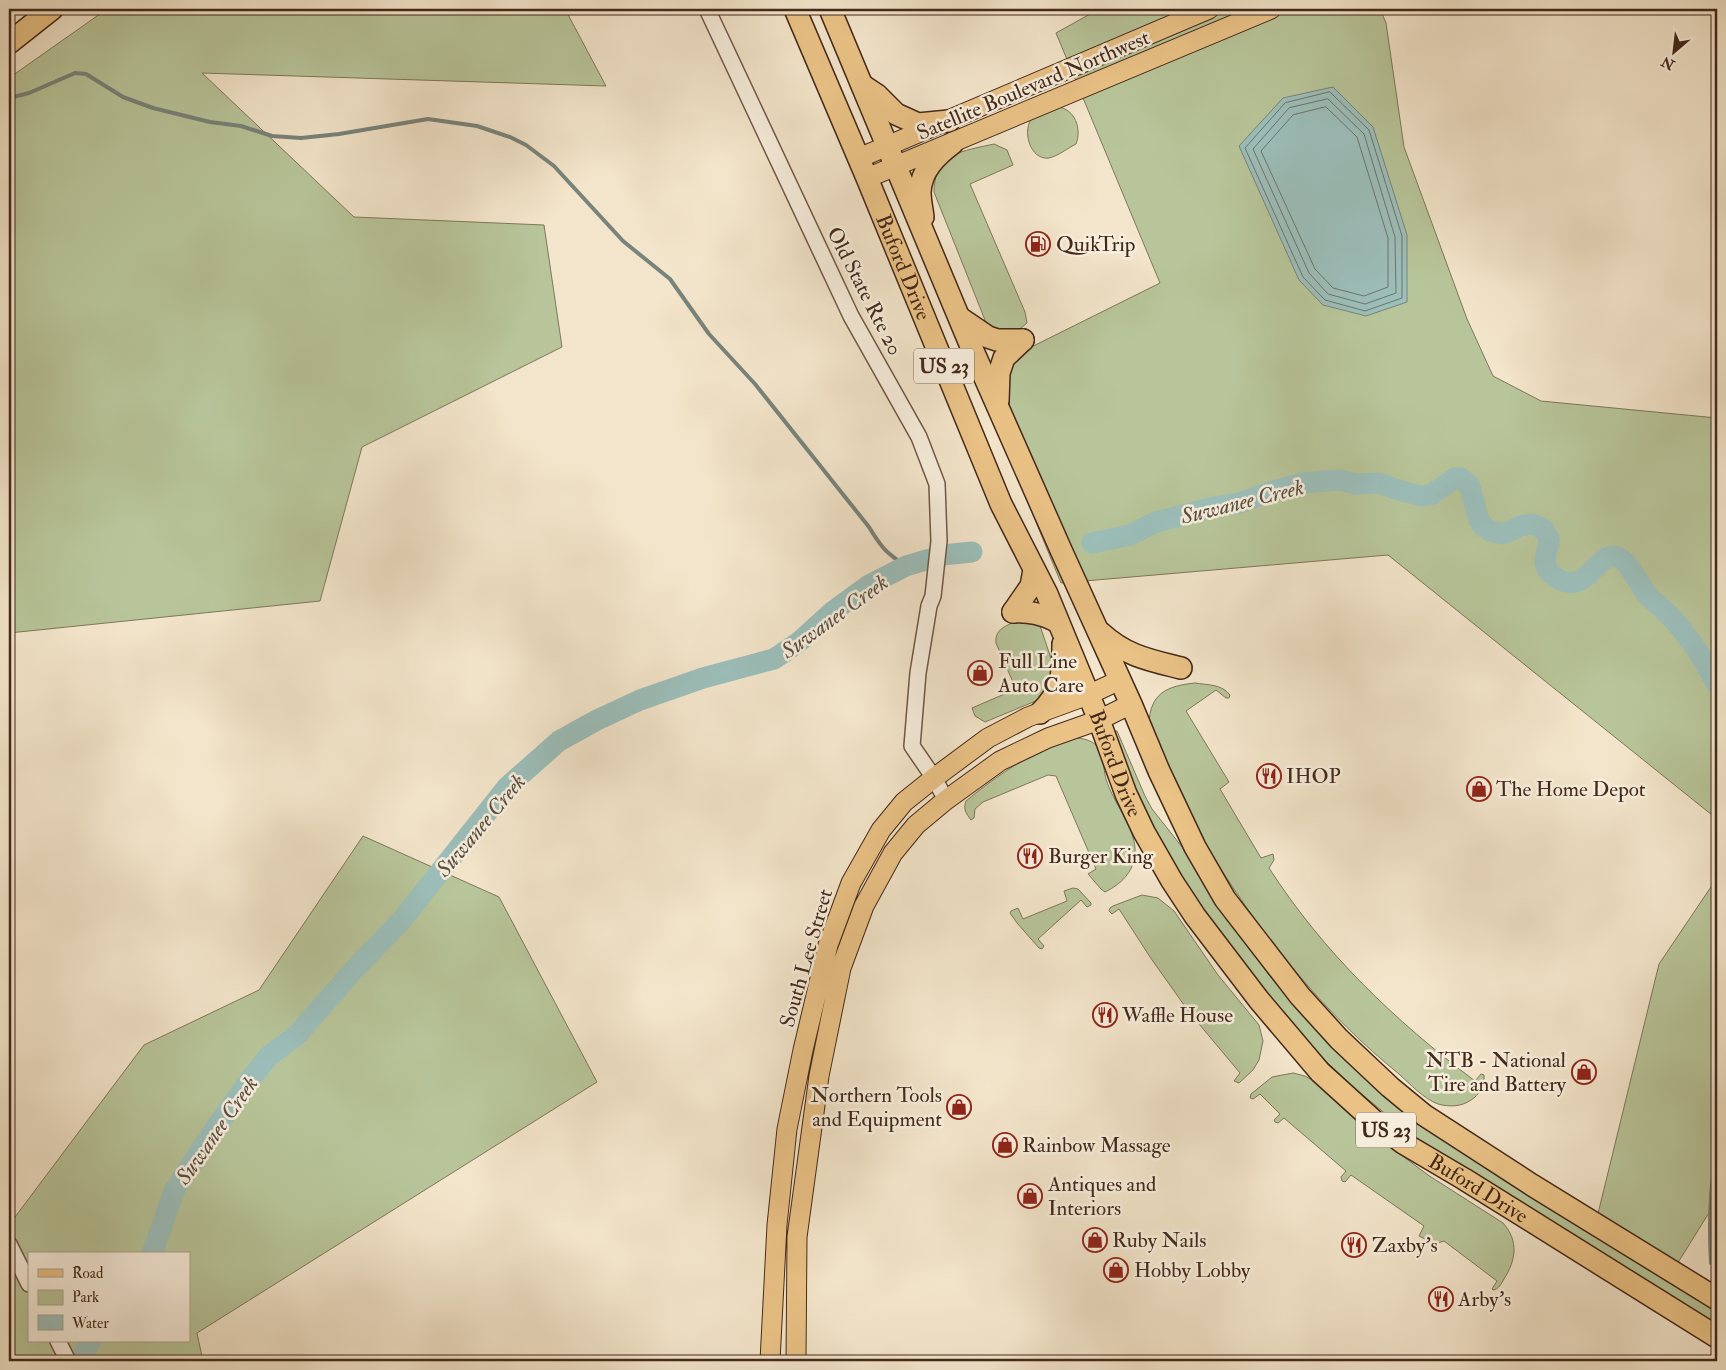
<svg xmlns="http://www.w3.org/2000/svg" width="1726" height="1370" font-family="'IM FELL Double Pica',serif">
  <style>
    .green { fill: #b8c59a; stroke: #7e775a; fill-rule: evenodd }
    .water { fill: #9cbfbb; stroke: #78837b }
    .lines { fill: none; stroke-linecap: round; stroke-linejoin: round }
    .shore { stroke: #70746a; stroke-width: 1 }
    .stream { stroke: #78837b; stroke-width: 4 }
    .river { stroke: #9cbfbb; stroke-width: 21 }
    .minor-casing { stroke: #6f5846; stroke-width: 18 }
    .major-casing { stroke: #43291a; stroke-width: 21 }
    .highway-casing { stroke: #43291a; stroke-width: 24 }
    .minor { stroke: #f7eedd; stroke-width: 15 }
    .major { stroke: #eac286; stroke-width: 19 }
    .highway { stroke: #eac286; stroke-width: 21 }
    .labels { text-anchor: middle; stroke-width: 5; stroke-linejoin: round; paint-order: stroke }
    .shield { fill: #f7eedd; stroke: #796454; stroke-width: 1 }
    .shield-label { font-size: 20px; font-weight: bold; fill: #43291a }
    .street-label { font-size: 21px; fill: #43291a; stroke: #f7eedd }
    .poi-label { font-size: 21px; fill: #43291a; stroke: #f7eedd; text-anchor: start }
    .water-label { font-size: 22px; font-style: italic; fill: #594e42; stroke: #f7eedd }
  </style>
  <rect width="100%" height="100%" fill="#f3e5cb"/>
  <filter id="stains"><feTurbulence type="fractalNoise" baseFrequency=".004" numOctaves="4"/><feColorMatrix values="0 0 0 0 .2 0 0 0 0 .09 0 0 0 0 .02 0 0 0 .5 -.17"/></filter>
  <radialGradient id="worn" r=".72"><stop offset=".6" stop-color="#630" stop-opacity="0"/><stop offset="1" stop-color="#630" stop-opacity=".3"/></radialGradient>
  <path class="green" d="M107,9h458l41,77 -404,-13 152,144 190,8 18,122 -200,100 -42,154 -311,32v-555z
    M1099,9h281l6,14 18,124 63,172 26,57 48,25 176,17v401l-329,-264 -327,28 -39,-95 -49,-112 187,-93 -104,-250z
    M1058,107c17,2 24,22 18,37 -8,4 -18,12 -27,14 -19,3 -28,-29 -16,-41 5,-5 17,-7 25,-10z
    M994,144l13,6 6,15 -43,19 55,128 2,11 -12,10 -26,-3 -55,-138c0,-39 29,-41 60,-48z
    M1023,619l16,4 16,47 -12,28 -58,24 -10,-6 -3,-8 44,-19 -20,-46c-2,-16 15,-19 27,-24z
    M1195,683c12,2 27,1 35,12l-1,3h-3l-10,-8 -30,21 43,71 -9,7 41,69 12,-4 1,6 -5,8c54,84 126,153 206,213l6,-7 3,1c1,11 -5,20 -13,25 -10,7 -22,7 -33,4 -14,-5 -28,-20 -39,-30 -73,-59 -132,-132 -182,-211 -27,-44 -47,-93 -68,-139 1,-31 18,-38 46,-41z
    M1114,731h3l28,65 7,13 34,43 50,79 38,49 34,38 286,212 65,-266 58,-86v322l-48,77 48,30v19l-284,-176 -30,-22 -50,-41 -45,-43 -40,-44 -84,-116 -37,-68 -35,-82z
    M1079,738c6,1 13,3 17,7 8,9 7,23 10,34 7,24 31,50 29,75 -2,19 -14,30 -30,38l-4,-3 -13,-15 8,-5 -40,-93 -8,-1 -65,27 -8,7 -1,9 -3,2c-5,-7 -8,-10 -5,-19 30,-25 74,-56 113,-63z
    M363,836l136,61 98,185 -400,251 6,28h-194v-136l135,-180 115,-55zM29,1254h160v87h-160z
    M1073,888l5,1 13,14v2l-4,2 -6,-7 -43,39 6,7 -2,3 -3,-1 -22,-25 -7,-10 1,-2 7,-3 5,11 44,-18 -3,-10z
    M1142,895l16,3 16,13 44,64 41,50 4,16 -4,19 -6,10 -14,13 -5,-2 6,-8 -51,-61 -39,-55 -31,-48 -7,5 -3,-3 1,-3 3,-2z
    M1293,1073l12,3 9,5 78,67 36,27 75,48c16,18 13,37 1,56 -3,5 -5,10 -11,11l-1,-1 5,-8 -53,-40 -9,3 -16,-8 5,-10 -73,-51 -6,7 -3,-1 -1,-4 5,-6 -62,-53 -6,5 -3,-1 -1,-2 6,-6 -20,-20 -7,5 -3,-1 1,-4 21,-17z"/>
  <path class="water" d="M1333,87l40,40 34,108v67l-41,14 -43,-11 -24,-25 -60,-134 44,-48z"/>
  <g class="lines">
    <path class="shore" d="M1330,92l39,38 33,106v62l-37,13 -40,-11 -22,-23 -58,-129 40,-45z
      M1328,99l36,35 31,103 1,56 -31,11 -37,-10 -19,-21 -56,-124 36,-41z
      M1326,107l31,30 31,101v49l-24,9 -31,-8 -18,-19 -54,-118 32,-36z"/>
    <path class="stream" d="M9,98l20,-5 46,-20 11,1 37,23 30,11 57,14 31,4 31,10 29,2 38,-4 89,-15 49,7 33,11 16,8 28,21 69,75 47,38 39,55 46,50 114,143c12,20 17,26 37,39
      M1711,1263c-2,-36 -2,-74 6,-109"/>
    <path class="river" d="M1092,543l38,-8 26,-13 58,-15 25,-4 34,-12 29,-8 37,-3 17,4 24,-1 15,6 25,7 11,-1 24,-17h6l9,8 8,32 5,8 7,5 13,3 17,-8 11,-2 9,3 4,3 5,9c0,8 -4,15 -4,23 0,6 5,12 10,15 34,22 40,-27 62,-20 11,3 23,28 30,38 6,7 14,11 20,18 21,21 36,46 50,71
      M152,1254l22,-63 40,-61 38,-53 17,-21 28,-21 53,-61 51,-53 106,-134 52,-46 38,-21 43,-20 63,-22 71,-19 25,-17 33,-30 37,-27 37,-19 37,-11 29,-3
      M79,1361l12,-20"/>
    <defs>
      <path id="minor" d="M707,9l144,307 68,121 18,47 2,57 -6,55 -4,10 -11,67 -6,73 22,32 12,22
        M9,1244l20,40
        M58,1341l10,20"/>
      <path id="major" d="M859,158l350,-149
        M867,178l404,-169
        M770,1361l7,-136 10,-96 16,-79 25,-105 23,-62 30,-53 23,-28 30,-24 54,-40 40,-21 60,-22 32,-15
        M796,1361l1,-124 22,-161 22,-108 23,-62 29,-53 23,-28 30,-25 54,-39 48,-23 51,-18 32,-16"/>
      <g id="highway">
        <path id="s1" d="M795,9l72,169 134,326 46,90 52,126 27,74 18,38 28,49 23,35 64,84 61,72 54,49 29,22 61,36 253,158"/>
        <path d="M830,9l140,335 91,206 70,154 28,67 36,76 30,52 75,97 39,43 51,48 34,28 108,70 185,114"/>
        <path d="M9,43l43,-34"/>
        <path d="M862,85l15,10 19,19 22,10 31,-3"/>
        <path d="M923,217c-1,-8 -3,-17 -3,-25 1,-22 16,-36 33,-49"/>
        <path d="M960,318l28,19 9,3h26"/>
        <path d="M998,401l1,-28 5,-15 19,-18"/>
        <path d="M1013,612l18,-26 3,-16"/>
        <path d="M1013,612c17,-1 29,2 45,10"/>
        <path d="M1101,633c25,23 48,27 80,35"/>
        <path d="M1040,713c23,-23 23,-39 23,-69"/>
      </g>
    </defs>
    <use href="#minor" class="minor-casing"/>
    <use href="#major" class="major-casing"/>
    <use href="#highway" class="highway-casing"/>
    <use href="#minor" class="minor"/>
    <use href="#major" class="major"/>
    <use href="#highway" class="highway"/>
  </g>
  <defs>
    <symbol id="fuel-ring" viewBox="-11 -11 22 22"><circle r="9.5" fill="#f7eedd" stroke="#8f2418" stroke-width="1.5"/><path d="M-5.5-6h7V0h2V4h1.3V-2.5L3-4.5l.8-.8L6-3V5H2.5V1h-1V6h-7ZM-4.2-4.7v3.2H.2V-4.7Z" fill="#8f2418"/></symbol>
    <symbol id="shop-ring" viewBox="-11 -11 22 22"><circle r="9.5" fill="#f7eedd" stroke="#8f2418" stroke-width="1.5"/><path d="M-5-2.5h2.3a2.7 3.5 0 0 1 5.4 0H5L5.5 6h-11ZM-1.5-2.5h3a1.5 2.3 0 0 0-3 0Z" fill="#8f2418"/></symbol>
    <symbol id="restaurant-ring" viewBox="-11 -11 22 22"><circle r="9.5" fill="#f7eedd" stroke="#8f2418" stroke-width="1.5"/><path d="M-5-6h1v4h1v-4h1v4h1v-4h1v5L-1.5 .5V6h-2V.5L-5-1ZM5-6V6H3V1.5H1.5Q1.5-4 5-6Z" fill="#8f2418"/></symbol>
  </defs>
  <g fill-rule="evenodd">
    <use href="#fuel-ring" x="1024" y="230" width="28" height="28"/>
    <use href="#shop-ring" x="966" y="659" width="28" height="28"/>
    <use href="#restaurant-ring" x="1255" y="762" width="28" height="28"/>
    <use href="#shop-ring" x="1465" y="775" width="28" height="28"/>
    <use href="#restaurant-ring" x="1016" y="842" width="28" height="28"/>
    <use href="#restaurant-ring" x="1091" y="1001" width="28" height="28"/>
    <use href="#shop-ring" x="1570" y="1058" width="28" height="28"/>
    <use href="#shop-ring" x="945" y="1093" width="28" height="28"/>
    <use href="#shop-ring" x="991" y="1131" width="28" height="28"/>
    <use href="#shop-ring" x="1016" y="1182" width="28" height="28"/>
    <use href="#shop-ring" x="1081" y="1226" width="28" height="28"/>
    <use href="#restaurant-ring" x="1340" y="1231" width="28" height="28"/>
    <use href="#shop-ring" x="1102" y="1256" width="28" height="28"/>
    <use href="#restaurant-ring" x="1427" y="1285" width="28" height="28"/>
  </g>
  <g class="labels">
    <g class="shield">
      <rect x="914" y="348.5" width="60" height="35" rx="4"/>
      <rect x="1356" y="1112.5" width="60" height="35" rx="4"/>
    </g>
    <g class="shield-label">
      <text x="944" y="373">US 23</text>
      <text x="1386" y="1137">US 23</text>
    </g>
    <g class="street-label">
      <text transform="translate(1033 85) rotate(-23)" y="7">Satellite Boulevard Northwest</text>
      <text dy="7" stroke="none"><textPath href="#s1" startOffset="280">Buford Drive</textPath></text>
      <text transform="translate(865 291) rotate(63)" y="7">Old State Rte 20</text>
      <text dy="7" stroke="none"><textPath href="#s1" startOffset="820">Buford Drive</textPath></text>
      <text transform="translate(806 958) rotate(-74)" y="7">South Lee Street</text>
      <text dy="7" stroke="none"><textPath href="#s1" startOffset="1390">Buford Drive</textPath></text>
    </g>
    <g class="poi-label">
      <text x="1056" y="251">QuikTrip</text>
      <text x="998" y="668">Full Line<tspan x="998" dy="24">Auto Care</tspan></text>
      <text x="1286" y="783">IHOP</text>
      <text x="1496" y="796">The Home Depot</text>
      <text x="1048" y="863">Burger King</text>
      <text x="1122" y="1022">Waffle House</text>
      <text x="1566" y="1067" text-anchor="end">NTB - National<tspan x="1566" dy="24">Tire and Battery</tspan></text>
      <text x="942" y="1102" text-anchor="end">Northern Tools<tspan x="942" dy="24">and Equipment</tspan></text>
      <text x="1022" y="1152">Rainbow Massage</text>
      <text x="1048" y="1191">Antiques and<tspan x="1048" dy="24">Interiors</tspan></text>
      <text x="1112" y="1247">Ruby Nails</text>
      <text x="1372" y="1252">Zaxby's</text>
      <text x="1134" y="1277">Hobby Lobby</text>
      <text x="1458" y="1306">Arby's</text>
    </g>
    <g class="water-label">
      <text transform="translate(1242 501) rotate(-14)" y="8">Suwanee Creek</text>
      <text transform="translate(834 616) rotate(-36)" y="8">Suwanee Creek</text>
      <text transform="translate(480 825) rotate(-50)" y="8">Suwanee Creek</text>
      <text transform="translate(216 1130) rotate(-55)" y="8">Suwanee Creek</text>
    </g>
  </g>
  <rect width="1726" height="1370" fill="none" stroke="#f3e5cb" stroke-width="30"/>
  <rect x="10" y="10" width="1706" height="1350" fill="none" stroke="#43291a" stroke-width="2.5"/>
  <rect x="15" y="15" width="1696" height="1340" fill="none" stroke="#43291a"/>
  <rect x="28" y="1252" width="162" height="90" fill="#f7eedd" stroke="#af9f8f"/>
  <rect x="38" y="1269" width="25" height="8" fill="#eac286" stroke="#af9f8f"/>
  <text x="72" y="1278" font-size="15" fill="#43291a">Road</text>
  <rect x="38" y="1290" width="25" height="15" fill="#b8c59a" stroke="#af9f8f"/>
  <text x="72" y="1302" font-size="15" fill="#43291a">Park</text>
  <rect x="38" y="1315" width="25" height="15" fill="#9cbfbb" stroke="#af9f8f"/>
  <text x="72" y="1328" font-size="15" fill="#43291a">Water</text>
  <g transform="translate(1674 52) rotate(208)" stroke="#f7eedd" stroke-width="4" paint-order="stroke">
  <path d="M0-4L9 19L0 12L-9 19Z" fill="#43291a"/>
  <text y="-8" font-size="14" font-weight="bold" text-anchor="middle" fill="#43291a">N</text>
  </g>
  <rect width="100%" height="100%" filter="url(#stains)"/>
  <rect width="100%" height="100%" fill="url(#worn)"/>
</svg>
